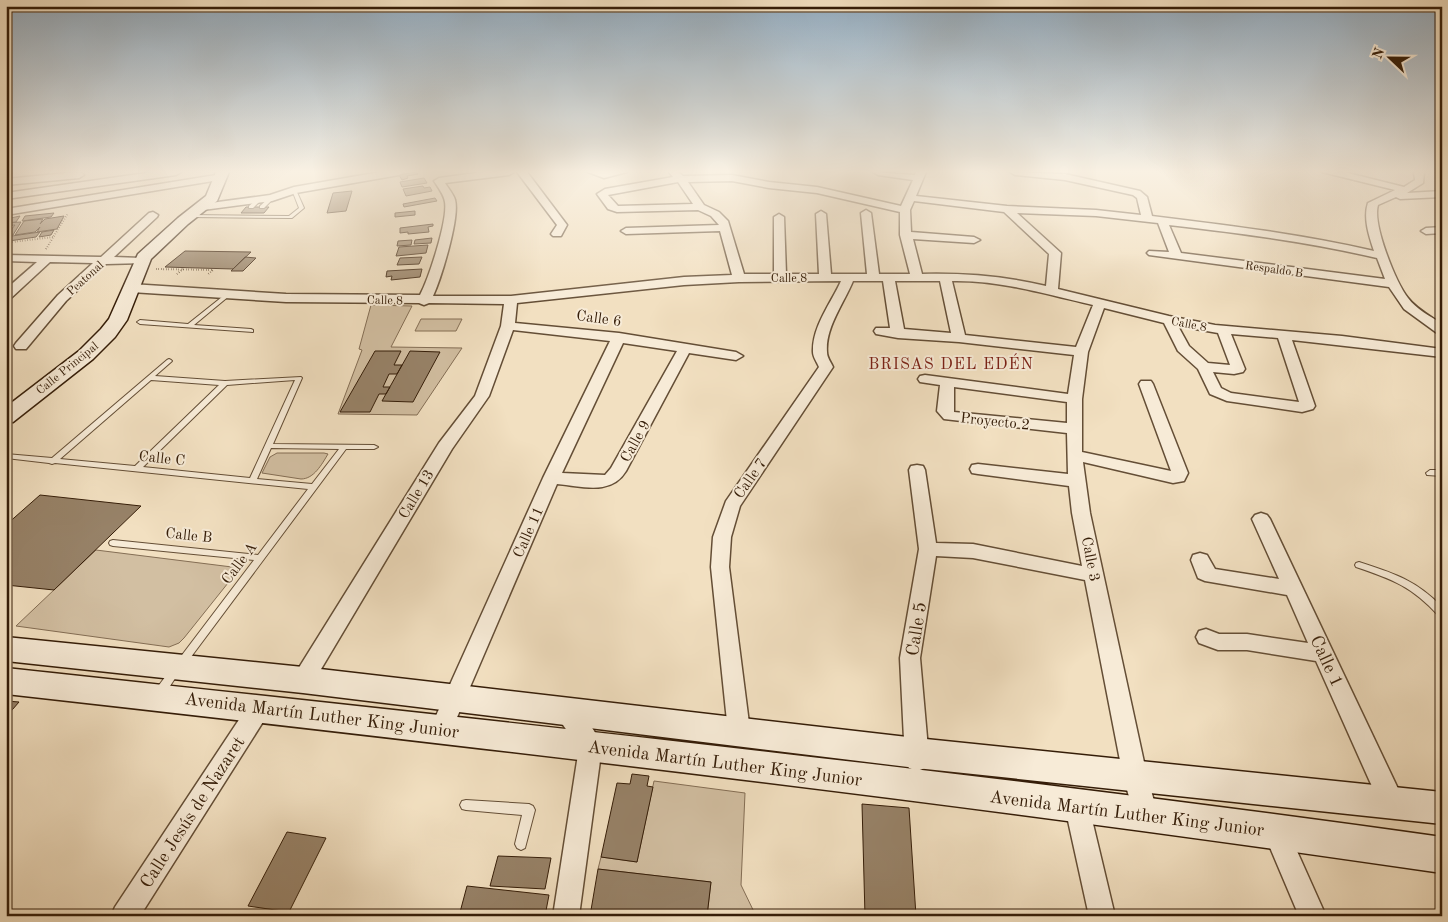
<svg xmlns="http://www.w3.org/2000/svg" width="1448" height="922" font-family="'Old Standard TT',serif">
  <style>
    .green { fill: #d2bfa2; stroke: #846e55 }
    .building { fill: #978268; stroke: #351d08 }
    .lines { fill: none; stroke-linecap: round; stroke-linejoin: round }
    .lane-casing { stroke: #644e36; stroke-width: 2 }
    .street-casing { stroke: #644e36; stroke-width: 3 }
    .secondary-casing { stroke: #351d08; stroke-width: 3 }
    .path { stroke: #351d08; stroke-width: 2; stroke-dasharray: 0.5 2; stroke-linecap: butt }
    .lane { fill: #f7ebd7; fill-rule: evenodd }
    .street { fill: #f7ebd7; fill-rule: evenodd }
    .secondary { fill: #f7ebd7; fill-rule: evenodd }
    .labels { text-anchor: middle; stroke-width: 4; stroke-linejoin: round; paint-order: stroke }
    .far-street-label { font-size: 12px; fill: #351d08; stroke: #f7ebd7 }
    .street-label { font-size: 15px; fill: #351d08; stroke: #f7ebd7 }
    .neighbourhood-label { font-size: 16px; letter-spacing: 1px; fill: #7a1f14; stroke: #f7ebd7 }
    .near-street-label { font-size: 18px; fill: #351d08; stroke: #f7ebd7 }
  </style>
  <rect width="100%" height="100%" fill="#f2e0c1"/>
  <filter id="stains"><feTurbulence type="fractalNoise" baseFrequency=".004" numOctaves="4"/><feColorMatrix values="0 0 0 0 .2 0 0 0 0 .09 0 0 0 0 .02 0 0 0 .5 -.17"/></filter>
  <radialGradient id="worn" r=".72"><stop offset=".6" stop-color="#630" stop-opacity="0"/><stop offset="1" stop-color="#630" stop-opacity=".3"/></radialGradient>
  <path class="green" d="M371,305l41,1 -21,41 71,1 -45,67 -79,-1 24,-64 -3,-1z
    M421,319h41l-6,12h-41z
    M277,453h47l4,1c-6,10 -14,25 -27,25l-39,-6 8,-16z
    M96,550l144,18 -56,70 -5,5 -10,4 -153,-21z
    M654,781l91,12 -4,92 15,31h-49l4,-34 -113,-13 3,-12 36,5z"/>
  <path class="building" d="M415,172l3,2 -11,2 1,2 -6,2 -3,-5z
    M424,178l3,5 -25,4 -2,-5z
    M423,186l1,2 6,-1 2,4 -26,5 -3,-7z
    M352,191l-6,20 -19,2 6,-20z
    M435,198l2,3 -33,6 -1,-3z
    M246,207h23l-5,6h-23z
    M415,211v4l-20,2v-4z
    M54,213l-3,4 -29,4 3,-5z
    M20,216l-4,6 -10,1v-4z
    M64,216l-7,13 -20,3 3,-5 -5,5 -20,3 9,-14 19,-2 -3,5 5,-5z
    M21,222l-8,13 -7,1 9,-11 -9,1v-3z
    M433,224v2l-5,1 1,5 -21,2v-2l-8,1v-5z
    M54,230l-3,5 -12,2 3,-5z
    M40,232l-4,5 -27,4 3,-5z
    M432,238l-1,5 -17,1 1,-4z
    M412,240l-1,5 -14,1 1,-5z
    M428,245l-2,8 -30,3 3,-9z
    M185,251l66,1 -18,17 -68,-2z
    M245,257l11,1 -13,13h-12z
    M422,257l-3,7 -22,1 3,-7z
    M422,269l-2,8 -29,3 1,-4 -6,1 1,-6z
    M375,351h26l-7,14h8l-5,9h-8l-6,13h7l-4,7h-7l-9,18h-30z
    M410,351l30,1 -27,50 -31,-1z
    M40,495l101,11 -87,84 -48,-5v-60z
    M6,701l13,1 -13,15z
    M632,774l17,2 -2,10 6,1 -16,75 -36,-5 16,-74 13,1z
    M862,804l47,4 7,108h-51z
    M287,832l39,6 -37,74 -41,-6z
    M498,856l53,2 -6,31 -55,-3z
    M598,869l113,13 -4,34h-117z
    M467,886l82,9 -4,21h-86z"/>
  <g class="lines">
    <defs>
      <path id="lane" d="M292,189l4,1 8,18 -12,10 -102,-1 -2,-1 2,-1 99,1 10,-8 -7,-18z
        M270,197l4,1 -10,10h-4v-2z
        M257,199l4,1 -8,8h-4v-2z
        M227,293l2,1v2l-35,29 57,4 2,1v2l-113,-8 -3,-2 3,-2 48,4z
        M169,359l2,1 1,1 -1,1 -16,14 70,5 76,-4 1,1 -29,66 101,1 4,2 -4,2h-28l-161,216 -3,1 -3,-1 -2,-3 2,-3 75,-99 -141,-14 -3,-1 -1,-2 1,-2 3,-1 145,15 50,-66 -253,-26 -3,1 -3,-1 -43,-5v-4l46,4 115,-98zM151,380l68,5 -84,81 -75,-7zM295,380l-45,98 -107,-11 84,-82zM271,448l68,1 -27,35 -55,-5z
        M1430,470h12v6l-15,-1 -1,-2z
        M1359,562c34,11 57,18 83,45v10l-3,-1c-28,-30 -45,-36 -83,-49l-1,-2 1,-2z
        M175,667l3,1 2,3 -16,24 -4,1 -4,-1 -1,-3 1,-3 16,-21z
        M466,800l63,4 4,2 2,4 -10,38 -4,2 -4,-2 -2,-4 7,-29 -56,-5 -4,-1 -2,-4 2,-4z"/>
      <path id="street" d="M76,172l6,1 2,2 -5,3 -73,7v-6z
        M153,172h28l-5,3 -170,24v-6z
        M380,172h24l-5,3 -103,18 -24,8 -69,9 -5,-3 5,-3 67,-9 24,-8z
        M483,172h31l-5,3 -64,8c3,5 9,12 10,17 5,17 -14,79 -22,96h78l173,-19 48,-2 -12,-44 -94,3 -5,-3 5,-3 93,-3 -8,-9 -13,-6 -81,2 -9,-3 -11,-15 8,-5 68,-12 -4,-5h9l5,4 49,-1 37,7 48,5 84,19 12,-26 -35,-5 -5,-3 42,3 1,-3h10l-10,24 91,10 89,4 45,5 -4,-17 -4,-3 -68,-15 -50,-5 -5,-3 55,2 75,17 7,6 5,19c74,9 149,18 222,35 -5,-15 -11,-33 -6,-48l27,-13 -73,-18h22l60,15 11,-7 -1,-8h10l-1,11 -16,10 35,-2v6l-42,2 -4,-2 -18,8c-6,19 18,78 30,93 8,11 22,18 34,26v10l-5,-1 -33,-24 -15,-22 -240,-32 -2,-2 2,-2 20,1 -11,-29 -62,-7 -79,-3 44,40 -3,36 111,27 46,9 127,11 100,13v8l-150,-17 23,66 -2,3 -11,3 -75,-11 -17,-7 -12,-25 -20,-18 -14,-28 -60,-15 -16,44 -6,47v53l89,19 -32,-87 2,-3h10l2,3 35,89 -4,8 -11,2 -90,-21 7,51 57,263 11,39 -3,9 -9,3 -9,-3 -14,-48 -38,-196 -112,-22 -37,-2 -16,102 9,102 -4,8 -8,3 -8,-3 -4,-8 -5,-102 19,-109 -10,-79 2,-4 6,-1 6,1 2,4 11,73 37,1 109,22 -10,-53 -3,-27 -91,-12 -6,-1 -2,-4 2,-4 6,-1 90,10 -1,-41 -123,-14 -7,-8 3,-26 -20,-3 -2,-3 2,-3 5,-1 143,19 6,-39 -115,-13 -61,-4 -22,-4 -2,-3 2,-3h14l-7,-47h-30c-9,22 -28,47 -26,71 0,6 4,10 6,15l-93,139 -9,31 -2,30 21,164 -3,7 -8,3 -8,-3 -3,-7 -17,-164 2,-30 13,-36 93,-134c-2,-5 -6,-10 -6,-15 -1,-25 18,-49 28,-71l-102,1 -55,3 -167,18 -2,20 104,10 117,19 7,4 -7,4 -47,-7 -63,118c-15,25 -44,15 -69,13l-108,252 -8,3 -8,-3 -3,-7 113,-251 67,-137 -97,-11 -24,66 -37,53 -141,237 -8,3 -8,-3 -3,-6 3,-6 144,-231 36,-47 26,-70 3,-22 -75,-1 -5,2 -5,-2 -133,-1 -155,-10 -6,-4 6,-4 155,10 134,1c9,-17 28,-75 25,-93 -1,-7 -7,-15 -11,-21l5,-3zM732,181l37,7 48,5 83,19v23l10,39h-31l-8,-61 -5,-3 -5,3 6,61h-36l-5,-60 -5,-3 -5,3 3,60h-33l-2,-57 -5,-3 -5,3v57h-30l-16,-53 -9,-9 -15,-7 -16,-23zM678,182l15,22 -75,2 -10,-11zM914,201l90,11 45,42 -3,32c-41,-10 -82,-13 -124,-12l-9,-35 61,4 6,-3 -6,-3 -63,-5 -1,-22zM1169,225c70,8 139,17 208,33l8,21 -204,-26zM895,281h45l11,52 -47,-4zM952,281c48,-1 94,13 141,24l-17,42 -111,-12zM1178,326l40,7 12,32 -22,-2 -19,-17zM1231,334l47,4 21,64 -68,-9 -10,-5 -8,-16 21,2 9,-2 2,-3zM623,343l54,8 -66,117 -6,7 -43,-2zM954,387l113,15v21l-113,-11z
        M517,172h10l40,53 -6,11h-8l-2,-2 6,-9z
        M588,172h39l-23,6z
        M222,174l3,1v4l-219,36v-6z
        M153,212l5,3 -1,2 -43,40 27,1 4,1 2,2 -2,2 -39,1 -40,37 -40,48h-10l-2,-3 2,-3 42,-48 35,-32 -43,-1 -40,37 -4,1v-11l31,-27 -31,-1v-6l95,2 48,-44z
        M1442,227v6l-16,1 -5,-3 5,-3z
        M1261,513l6,2 3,4 131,276 3,8 -3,8 -9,4 -9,-4 -67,-150 -69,-11h-29l-19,-7 -3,-6 3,-6 7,-2 13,5h28l61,9 -21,-48 -82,-14 -7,-3 -7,-18 2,-5 7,-2 7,2 8,14 64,10 -27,-60 3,-4z
        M260,697l8,3 3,7 -3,7 -128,202h-29l4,-9 137,-207z
        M565,702c15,6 31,29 37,44l-23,170h-26l26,-168 -25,-36 3,-7z
        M1077,795l9,4 3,8 26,109h-26l-24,-109 3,-8z
        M1275,819l9,3 42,94h-27l-36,-85 3,-9z"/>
      <path id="secondary" d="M216,172h13l-12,29 -29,23 -37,35 -24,61 -12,17 -22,22 -80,63 -7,1v-16l73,-56 22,-22 8,-10 29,-65 40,-36 28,-22z
        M6,637l297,30 613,71 526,54v32l-526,-56 -613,-75 -297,-32z
        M6,668c479,52 959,102 1436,169v36c-477,-70 -957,-125 -1436,-179z"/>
    </defs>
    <use href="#lane" class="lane-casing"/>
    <use href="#street" class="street-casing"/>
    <use href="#secondary" class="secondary-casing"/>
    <path class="path" d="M7,247l5,-5 41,-5
      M46,249l22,-36
      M156,269l57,1 -6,5
      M177,274l6,-5"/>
    <use href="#lane" class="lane"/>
    <use href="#street" class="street"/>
    <use href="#secondary" class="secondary"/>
  </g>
  <linearGradient id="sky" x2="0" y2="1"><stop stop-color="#92abbf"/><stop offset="0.57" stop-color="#f9f1e3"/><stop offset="1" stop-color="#f9f1e3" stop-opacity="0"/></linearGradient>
  <rect width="1448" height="301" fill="url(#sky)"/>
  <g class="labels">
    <g class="far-street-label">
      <text transform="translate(1274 269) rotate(8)" y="4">Respaldo B</text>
      <text transform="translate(85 278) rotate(-42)" y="4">Peatonal</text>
      <text x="789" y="282">Calle 8</text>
      <text transform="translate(385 300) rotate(1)" y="4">Calle 8</text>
      <text transform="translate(1189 324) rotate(11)" y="4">Calle 8</text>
      <text transform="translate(67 368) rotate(-39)" y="4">Calle Principal</text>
    </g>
    <g class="street-label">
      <text transform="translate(599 318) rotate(8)" y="5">Calle 6</text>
      <text transform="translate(995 421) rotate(6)" y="5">Proyecto 2</text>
      <text transform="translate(635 441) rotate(-61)" y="5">Calle 9</text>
      <text transform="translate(162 458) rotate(6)" y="5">Calle C</text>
      <text transform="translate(750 478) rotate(-55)" y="5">Calle 7</text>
      <text transform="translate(416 494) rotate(-59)" y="5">Calle 13</text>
      <text transform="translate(528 532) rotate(-66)" y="5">Calle 11</text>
      <text transform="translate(189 535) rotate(6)" y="5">Calle B</text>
      <text transform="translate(1091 559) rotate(79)" y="5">Calle 3</text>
      <text transform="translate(239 563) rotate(-53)" y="5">Calle A</text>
    </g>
    <g class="neighbourhood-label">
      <text x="951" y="369">BRISAS DEL EDÉN</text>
    </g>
    <g class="near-street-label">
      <text transform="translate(916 629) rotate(-81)" y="6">Calle 5</text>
      <text transform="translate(1327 661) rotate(65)" y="6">Calle 1</text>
      <text transform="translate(322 715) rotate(7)" y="6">Avenida Martín Luther King Junior</text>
      <text transform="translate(725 763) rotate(7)" y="6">Avenida Martín Luther King Junior</text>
      <text transform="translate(192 812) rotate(-57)" y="6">Calle Jesús de Nazaret</text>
      <text transform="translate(1127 813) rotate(7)" y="6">Avenida Martín Luther King Junior</text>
    </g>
  </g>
  <rect width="1448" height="922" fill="none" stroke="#f2e0c1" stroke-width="25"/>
  <rect x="8" y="8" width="1433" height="907" fill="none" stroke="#351d08" stroke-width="2.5"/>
  <rect x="12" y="12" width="1423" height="897" fill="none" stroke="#351d08"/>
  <g transform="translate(1390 58) rotate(292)" stroke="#f7ebd7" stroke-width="4" paint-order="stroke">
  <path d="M0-4L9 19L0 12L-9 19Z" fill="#351d08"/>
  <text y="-8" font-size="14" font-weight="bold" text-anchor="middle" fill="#351d08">N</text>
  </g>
  <rect width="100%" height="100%" filter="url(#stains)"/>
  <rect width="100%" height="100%" fill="url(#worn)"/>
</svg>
